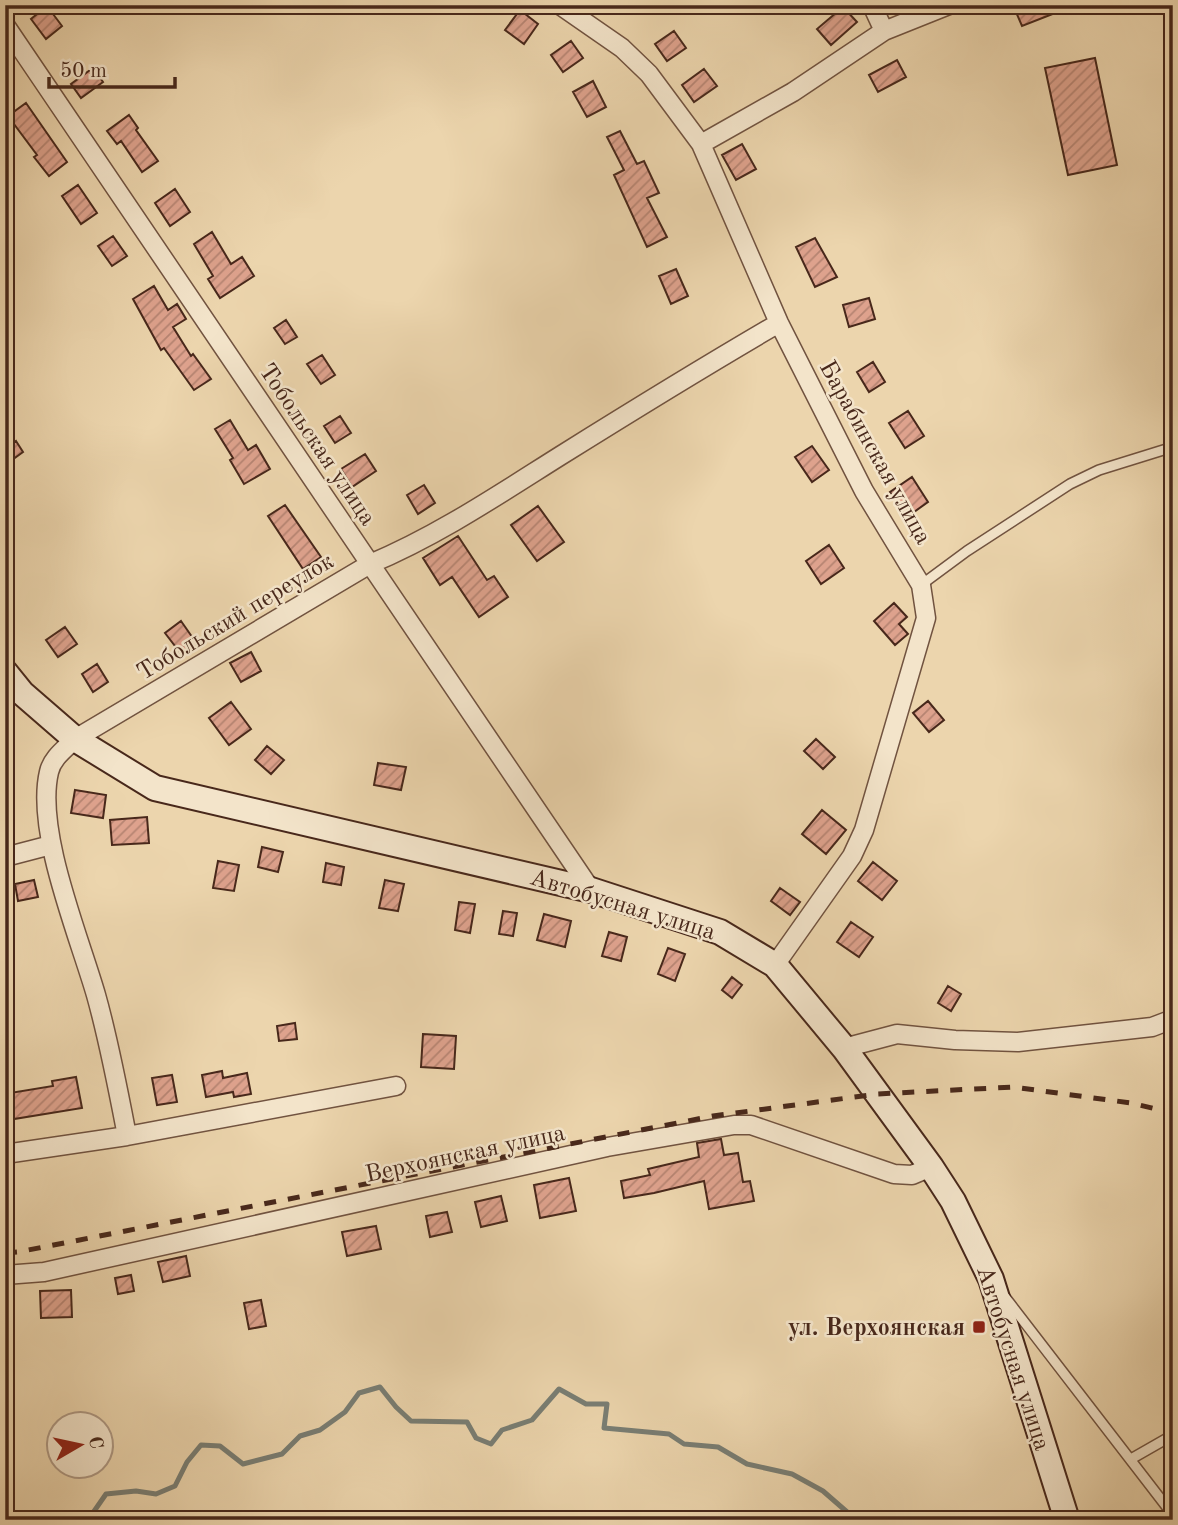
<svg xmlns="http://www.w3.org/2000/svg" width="1178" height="1525" font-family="'Old Standard TT',serif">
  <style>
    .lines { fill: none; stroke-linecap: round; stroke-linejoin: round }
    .stream { stroke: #797e74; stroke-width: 5 }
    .building { fill: url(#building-hatch); stroke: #48281b; stroke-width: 2 }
    .lane-casing { stroke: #715340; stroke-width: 12 }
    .street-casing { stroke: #715340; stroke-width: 21 }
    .secondary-casing { stroke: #48281b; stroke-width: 28 }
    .lane { stroke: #f3e4ca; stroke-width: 9 }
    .street { stroke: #f3e4ca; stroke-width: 18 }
    .secondary { stroke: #f3e4ca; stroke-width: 24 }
    .rail { stroke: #48281b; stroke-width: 5; stroke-dasharray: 12 12; stroke-linecap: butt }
    .poi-dot { fill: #8f2418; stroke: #f3e4ca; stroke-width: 2.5 }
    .labels { text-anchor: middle; stroke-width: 5; stroke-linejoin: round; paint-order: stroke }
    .street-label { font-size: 24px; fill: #48281b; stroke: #f3e4ca }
    .poi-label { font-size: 24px; font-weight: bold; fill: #48281b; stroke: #f3e4ca; text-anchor: end }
  </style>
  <defs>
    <pattern id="building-hatch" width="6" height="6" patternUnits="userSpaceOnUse" patternTransform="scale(1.75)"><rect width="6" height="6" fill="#dea28d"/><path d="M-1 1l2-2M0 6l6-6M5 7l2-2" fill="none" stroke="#b68472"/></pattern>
  </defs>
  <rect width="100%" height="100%" fill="#ecd5ad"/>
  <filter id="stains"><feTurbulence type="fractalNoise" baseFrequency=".00286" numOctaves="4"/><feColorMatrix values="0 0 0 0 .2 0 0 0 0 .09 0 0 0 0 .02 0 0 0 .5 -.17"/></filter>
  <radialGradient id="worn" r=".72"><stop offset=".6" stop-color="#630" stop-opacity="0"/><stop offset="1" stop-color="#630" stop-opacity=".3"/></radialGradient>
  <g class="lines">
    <path class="stream" d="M88,1520l18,-26 30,-3 20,3 19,-8 12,-24 14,-17 19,1 23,18 39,-10 18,-18 20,-6 25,-18 14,-19 21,-6 16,20 15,14 56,1 9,16 15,6 11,-14 30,-10 27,-31 27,15h21l-3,24 65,6 15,10 34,3 29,17 45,10 31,17 31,27 8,2"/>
  </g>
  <path class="building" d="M1013,5h60v1l-51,20z
    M47,6l15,20 -16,13 -15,-20z
    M843,7l14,15 -26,23 -14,-16z
    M520,10l18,14 -14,20 -19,-14z
    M674,31l12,17 -19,13 -12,-17z
    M571,41l12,17 -20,14 -12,-17z
    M1095,58l22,107 -49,10 -23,-107z
    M897,60l9,17 -28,15 -9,-17z
    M93,68l10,14 -22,16 -10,-14z
    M704,69l13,17 -23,16 -12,-17z
    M593,81l13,26 -19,10 -14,-25z
    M26,103l41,59 -18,14 -15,-19 3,-2 -29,-39z
    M129,115l9,13 -2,2 22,31 -16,11 -21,-31 -4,3 -10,-13z
    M620,131l17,33 7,-3 15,32 -12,5 20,39 -20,10 -33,-72 10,-5 -17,-33z
    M742,144l14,25 -20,11 -14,-25z
    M78,185l19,28 -16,11 -19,-28z
    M175,189l15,23 -20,14 -15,-23z
    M212,232l19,32 11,-7 12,19 -34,22 -12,-19 5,-3 -19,-32z
    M113,236l14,20 -15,10 -14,-20z
    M815,238l22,39 -22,10 -19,-40z
    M676,269l12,27 -17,8 -12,-28z
    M154,286l14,24 9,-6 9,15 -13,8 18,29 2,-2 18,25 -17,11 -30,-42 -3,2 -28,-51z
    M869,298l6,21 -26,8 -6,-22z
    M286,320l11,17 -12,7 -11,-16z
    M322,355l13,20 -14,9 -14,-20z
    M873,362l12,20 -16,10 -12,-20z
    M908,411l16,25 -19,12 -16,-25z
    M340,416l11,17 -16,10 -11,-17z
    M230,420l18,30 8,-5 14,24 -26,15 -14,-24 3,-2 -18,-29z
    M16,441l7,11 -18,13v-17z
    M812,446l17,24 -17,12 -17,-25z
    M365,454l11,17 -24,16 -11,-18z
    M912,477l16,25 -21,15 -17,-25z
    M424,485l11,18 -17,11 -11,-19z
    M285,505l36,52 -18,12 -35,-53z
    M538,506l26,36 -27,19 -26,-36z
    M458,536l29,44 7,-4 14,21 -29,20 -27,-40 -12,8 -17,-27z
    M829,545l15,23 -23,16 -15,-23z
    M894,603l13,14 -8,7 9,10 -13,11 -21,-24z
    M181,621l16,23 -15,11 -17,-22z
    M65,627l12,17 -19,13 -12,-17z
    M251,652l10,19 -20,11 -11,-19z
    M97,664l11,18 -15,10 -11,-18z
    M928,701l16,19 -15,12 -16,-19z
    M231,702l20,27 -22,16 -20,-27z
    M816,739l19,18 -12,12 -19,-18z
    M267,746l17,14 -13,14 -16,-14z
    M378,763l28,4 -5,23 -27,-5z
    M75,790l31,5 -3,23 -32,-5z
    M822,810l24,20 -20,24 -24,-20z
    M147,817l2,26 -37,2 -2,-25z
    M262,847l21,5 -5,20 -20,-5z
    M218,861l21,4 -5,26 -21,-3z
    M873,862l24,19 -15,19 -24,-19z
    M326,863l18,4 -3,18 -18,-3z
    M34,880l4,17 -20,4 -3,-17z
    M385,880l19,4 -6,27 -19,-3z
    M780,888l20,14 -10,13 -19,-14z
    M459,902l16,2 -5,29 -15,-3z
    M503,911l14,2 -4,23 -14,-2z
    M544,914l27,7 -6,26 -28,-7z
    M851,922l22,15 -14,20 -22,-15z
    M609,932l18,5 -6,24 -19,-5z
    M668,948l17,6 -10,27 -17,-7z
    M732,977l10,8 -10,13 -10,-8z
    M948,986l13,8 -10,17 -13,-8z
    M295,1023l2,16 -18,2 -2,-15z
    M423,1034l33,2 -2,33 -33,-2z
    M222,1071l1,7 24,-5 4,21 -17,3 -1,-5 -27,5 -4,-22z
    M172,1075l5,27 -20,3 -5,-27z
    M76,1077l6,31 -68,11 -4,-26 43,-7 -1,-5z
    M721,1139l3,16 14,-2 5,29 7,-1 4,20 -45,8 -5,-28 -50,12 -30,5 -3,-17 29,-6 -2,-6 51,-12 -2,-14z
    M569,1178l7,33 -36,7 -6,-33z
    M501,1196l6,25 -26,6 -6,-25z
    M447,1212l5,20 -22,5 -4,-21z
    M376,1226l5,23 -34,7 -5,-24z
    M186,1256l4,20 -27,6 -5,-20z
    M131,1275l3,16 -16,3 -3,-16z
    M71,1290l1,27 -31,1 -1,-27z
    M261,1300l5,26 -17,3 -5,-26z"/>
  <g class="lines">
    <defs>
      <path id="lane" d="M921,585l46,-34 103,-67 29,-14 74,-23
        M1005,1297l168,218
        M1131,1459l42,-24"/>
      <path id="street" d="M560,5l62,43 27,26 52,70 78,179 85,168 57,94 5,33 -62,212 -12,26 -77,109
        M872,5l12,26
        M5,25l586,865
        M701,144l92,-52 91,-61 65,-26
        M5,857l46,-12
        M844,1048l53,-14 58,6 63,2 134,-15 21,-8
        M127,1136c-9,-47 -18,-95 -31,-141 -17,-59 -61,-164 -47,-223 3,-14 16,-23 26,-33l295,-175c67,-28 128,-69 190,-108 72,-45 145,-90 219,-133
        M5,1154l122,-18 269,-50
        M5,1275l39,-3 563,-125 127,-22h17l143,49 18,1 19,-8"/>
      <path id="secondary" d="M5,672l17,21 53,46 80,49 436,102 129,42 55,33 69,83 87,119 22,34 38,78 76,241"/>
    </defs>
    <use href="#lane" class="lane-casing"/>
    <use href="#street" class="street-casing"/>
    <use href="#secondary" class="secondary-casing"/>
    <use href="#lane" class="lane"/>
    <use href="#street" class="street"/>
    <use href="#secondary" class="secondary"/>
    <path class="rail" d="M5,1253l13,-1 695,-136 164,-22 136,-7 118,16 42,10"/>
  </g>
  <rect class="poi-dot" x="972" y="1320" width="14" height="14" rx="3.5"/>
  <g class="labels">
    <g class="street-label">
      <text transform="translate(318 444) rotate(56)" y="8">Тобольская улица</text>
      <text transform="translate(876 452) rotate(61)" y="8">Барабинская улица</text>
      <text transform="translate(235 616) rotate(-31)" y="8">Тобольский переулок</text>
      <text transform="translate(623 904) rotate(17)" y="8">Автобусная улица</text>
      <text transform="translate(465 1153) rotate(-12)" y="8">Верхоянская улица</text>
      <text transform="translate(1014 1358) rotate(72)" y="8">Автобусная улица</text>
    </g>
    <g class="poi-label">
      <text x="965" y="1335">ул. Верхоянская</text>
    </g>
  </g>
  <rect width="1178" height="1525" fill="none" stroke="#ecd5ad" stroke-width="28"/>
  <rect x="7" y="7" width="1164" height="1511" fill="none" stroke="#48281b" stroke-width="3.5"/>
  <rect x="14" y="14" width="1150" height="1497" fill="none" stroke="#48281b" stroke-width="2"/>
  <g transform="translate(80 1445) rotate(81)"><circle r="33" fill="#f3e4ca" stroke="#af9984" stroke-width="2"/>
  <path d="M0-5L12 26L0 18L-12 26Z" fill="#8f2418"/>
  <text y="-10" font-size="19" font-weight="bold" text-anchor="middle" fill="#48281b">С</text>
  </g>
  <path d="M49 77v10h126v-10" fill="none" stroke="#48281b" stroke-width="3.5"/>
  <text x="60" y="77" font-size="21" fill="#48281b" stroke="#f3e4ca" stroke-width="5" paint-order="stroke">50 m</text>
  <rect width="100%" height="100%" filter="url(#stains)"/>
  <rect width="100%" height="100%" fill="url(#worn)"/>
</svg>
